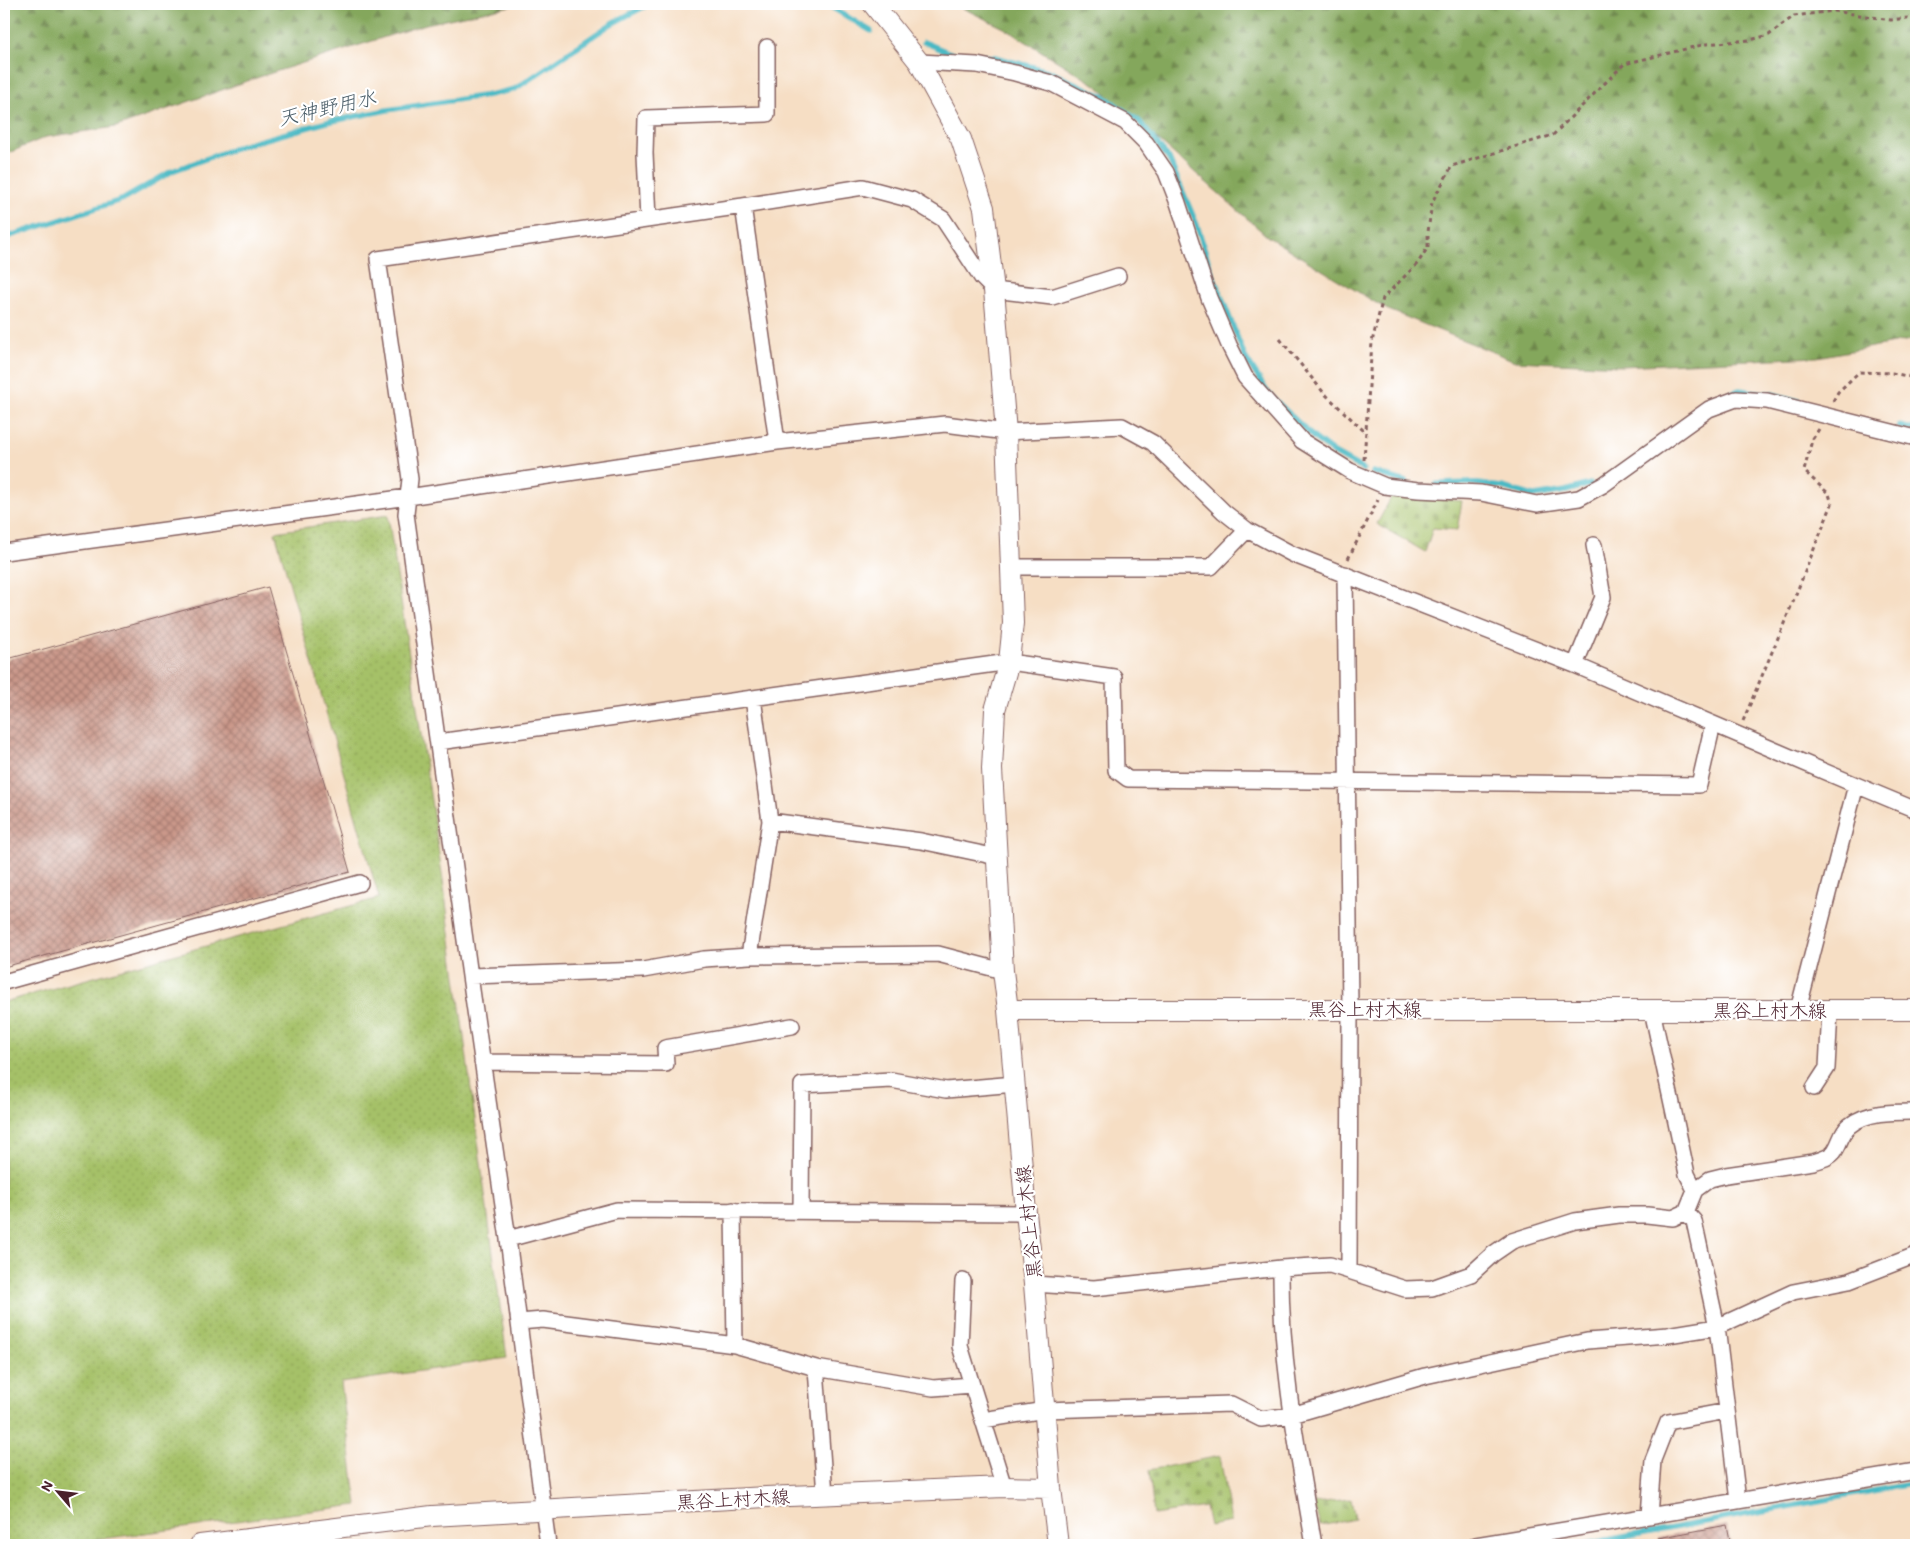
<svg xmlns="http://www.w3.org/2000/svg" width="1920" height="1549" font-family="Itim,'Klee One',sans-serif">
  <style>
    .grass { fill: url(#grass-dots); stroke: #78704a }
    .forest { fill: url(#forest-firs); stroke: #676344 }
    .cemetery { fill: url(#cemetery-stones); stroke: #78704a }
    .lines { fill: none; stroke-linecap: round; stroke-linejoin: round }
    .stream { stroke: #4bb9c4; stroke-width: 5.5 }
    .building { fill: url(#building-cross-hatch) }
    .street-casing { stroke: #866261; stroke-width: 18 }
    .secondary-casing { stroke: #866261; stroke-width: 22 }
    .path { stroke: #866261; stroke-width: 3; stroke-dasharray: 4 4; stroke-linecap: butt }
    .street { stroke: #fff; stroke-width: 15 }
    .secondary { stroke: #fff; stroke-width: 20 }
    .labels { text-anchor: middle; stroke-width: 4.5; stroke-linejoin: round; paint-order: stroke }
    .street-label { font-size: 19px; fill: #4a1f2b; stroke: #fff }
    .water-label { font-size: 20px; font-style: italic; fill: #4a5d68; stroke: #fff }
  </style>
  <defs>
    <pattern id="grass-dots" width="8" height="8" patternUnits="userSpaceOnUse" patternTransform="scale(1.25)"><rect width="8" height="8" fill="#a5c168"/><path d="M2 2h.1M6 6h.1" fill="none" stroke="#90a55a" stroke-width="1.8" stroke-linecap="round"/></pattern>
    <pattern id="forest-firs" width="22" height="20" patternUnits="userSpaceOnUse" patternTransform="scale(1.25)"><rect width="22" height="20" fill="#84a75c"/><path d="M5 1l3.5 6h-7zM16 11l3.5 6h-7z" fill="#6e874c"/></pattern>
    <pattern id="cemetery-stones" width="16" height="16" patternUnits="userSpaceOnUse" patternTransform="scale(1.25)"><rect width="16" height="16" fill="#a5c168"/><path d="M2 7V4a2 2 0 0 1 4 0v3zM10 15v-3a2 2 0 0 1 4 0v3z" fill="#90a55a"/></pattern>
    <pattern id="building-cross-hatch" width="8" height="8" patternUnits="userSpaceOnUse" patternTransform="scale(1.25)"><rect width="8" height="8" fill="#ca988a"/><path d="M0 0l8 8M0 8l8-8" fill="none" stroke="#a67b71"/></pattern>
  </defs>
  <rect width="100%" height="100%" fill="#fff"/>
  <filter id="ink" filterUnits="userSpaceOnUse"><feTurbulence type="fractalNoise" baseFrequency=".02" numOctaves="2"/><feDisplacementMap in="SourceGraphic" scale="10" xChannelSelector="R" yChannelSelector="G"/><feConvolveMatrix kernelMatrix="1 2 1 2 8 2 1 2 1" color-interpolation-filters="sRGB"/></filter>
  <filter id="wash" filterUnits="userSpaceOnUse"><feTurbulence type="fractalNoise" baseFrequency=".0096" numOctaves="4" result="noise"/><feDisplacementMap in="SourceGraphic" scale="20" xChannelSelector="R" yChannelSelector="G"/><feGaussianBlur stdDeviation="1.12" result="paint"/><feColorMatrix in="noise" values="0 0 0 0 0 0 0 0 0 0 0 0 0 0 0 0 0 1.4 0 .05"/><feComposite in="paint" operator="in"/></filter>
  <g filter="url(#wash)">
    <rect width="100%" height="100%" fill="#f6dec4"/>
    <path class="grass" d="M388,515l55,365 64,478 -166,25 16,122 -302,40h-51v-543l375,-104 -104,-366z"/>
    <path class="forest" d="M4,4h516l-94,20 -167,53 -143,50 -70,10 -42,18z
      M954,4h962v335l-99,18 -196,9 -106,-5 -129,-52 -118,-72 -171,-151 -93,-58z"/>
    <path class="cemetery" d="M1393,494l69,7 -5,29 -24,-2 -8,24 -48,-28z
      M1220,1456l11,66 -22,4 -4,-19 -51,8 -5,-45z
      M1351,1499l4,20 -35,7 -6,-23z"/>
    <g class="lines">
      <path class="stream" d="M826,4l45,27
        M924,42l31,13 40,2 53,14 57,26 34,24 30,38 28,66 14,45 34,87 23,36 45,44 21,16 29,16
        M4,238l120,-39 48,-28 72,-26 83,-23 60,-12 102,-15 26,-6 96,-65 38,-20
        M1727,395l12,-5 33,4 26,7
        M1899,426l17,4
        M1373,472l33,10
        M1437,484l34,-1 31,4 32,9 32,-5 24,-7
        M1580,1545l336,-62"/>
    </g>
    <g id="blocks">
      <path class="building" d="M268,587l82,285 -346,95v-307z
        M1727,1525l4,20h-72l-1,-7z"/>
    </g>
  </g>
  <g filter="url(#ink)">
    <use href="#blocks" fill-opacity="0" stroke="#866261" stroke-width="1"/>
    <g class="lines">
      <defs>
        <path id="street" d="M919,62l58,3 38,8 36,10 74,39 21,21 20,29 12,31 31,95 20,47 16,32 57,64 48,30 35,15 33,4 63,3 56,11 42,-6 24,-13 106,-76 27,-10 31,2 149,37
          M648,220l-3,-67 1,-35 121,-4v-67
          M777,442l-34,-236 120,-19 49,13 31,19 39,59 12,12 58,7 66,-21
          M4,552l404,-55 369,-55 168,-18 61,8 116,-6 31,17 71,69 23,18 45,24 283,111 281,120
          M1011,567h200l36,-37
          M1575,665l28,-68 -9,-52
          M438,742l571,-80 105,15 2,93 12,9 571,6 14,-61
          M770,821l151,20 76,16
          M749,956l21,-135 -17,-123
          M470,976l173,-6 61,-11 45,-3 189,-2 65,17
          M4,982l356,-99
          M1652,1010l35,164 8,16
          M1798,1010l58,-225 60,25
          M482,1062l184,2 -1,-16 127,-22
          M1814,1088l13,-20 3,-58
          M801,1210l1,-125 89,-5 55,10 69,-6
          M1686,1212l8,9 23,106 21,174
          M508,1239l109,-29 409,3
          M1281,1268c-1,94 17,185 33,277
          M1349,1271l56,18 27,-1 39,-14 22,-20 19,-13 63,-20 44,-6h28l26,3 13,-6 9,-22 15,-11 16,-4 87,-13c7,-2 16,-4 21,-10 6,-8 7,-19 15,-26 18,-15 46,-14 67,-14
          M963,1281l-3,65 12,39
          M1034,1284l60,4 187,-20 49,-3 19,6 1,-262 -5,-435
          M519,1322l24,-2 192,25 -2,-135
          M735,1345l81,23 9,127
          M816,1368l117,20 39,-3 32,102
          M983,1420l62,-10 186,-6 30,15 31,-4 133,-39 162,-35 81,-6 49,-8 76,-35 56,-11 67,-26
          M1649,1516l4,-56 15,-38 59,-11
          M548,1545l-40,-306 -38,-263 -64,-462 4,-35 -32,-220 365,-53
          M1476,1545l440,-74"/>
        <path id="secondary" d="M873,4l46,58 42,77 23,69 10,82 12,142 7,191 -4,39 -14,48 -3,59 11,202 5,39 18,203 8,71 17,204 7,57
          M1008,1010h908
          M200,1545l232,-29 334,-19 238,-10 47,1"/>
      </defs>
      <use href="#street" class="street-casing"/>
      <use href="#secondary" class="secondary-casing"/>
      <path class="path" d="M1280,339l44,54 41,39
        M1833,401l5,-9 21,-20 33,1 24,5
        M1364,460l8,-118 11,-44 35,-35 10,-16v-15l4,-30 20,-36 101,-31 71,-71 82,-20 44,-4 19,-5 25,-19 40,-5 57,9 25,-3
        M1348,559l30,-59
        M1743,721l45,-107 44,-110 -3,-10 -25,-23 8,-31 7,-11"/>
      <use href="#street" class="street"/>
      <use href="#secondary" class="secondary"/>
    </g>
  </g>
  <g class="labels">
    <g class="street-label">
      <text x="1365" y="1016">黒谷上村木線</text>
      <text x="1770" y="1017">黒谷上村木線</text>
      <text transform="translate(1028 1222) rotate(-96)" y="7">黒谷上村木線</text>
      <text transform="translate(733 1499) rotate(-3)" y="7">黒谷上村木線</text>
    </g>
    <g class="water-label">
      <text transform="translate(327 108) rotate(-13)" y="7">天神野用水</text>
    </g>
  </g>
  <rect width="1920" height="1549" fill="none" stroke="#fff" stroke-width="20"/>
  <g transform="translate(58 1492) rotate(298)" stroke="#ffffff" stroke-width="4" paint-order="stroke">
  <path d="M0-4L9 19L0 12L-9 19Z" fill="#4a1f2b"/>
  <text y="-8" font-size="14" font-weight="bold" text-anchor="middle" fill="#4a1f2b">N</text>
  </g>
</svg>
